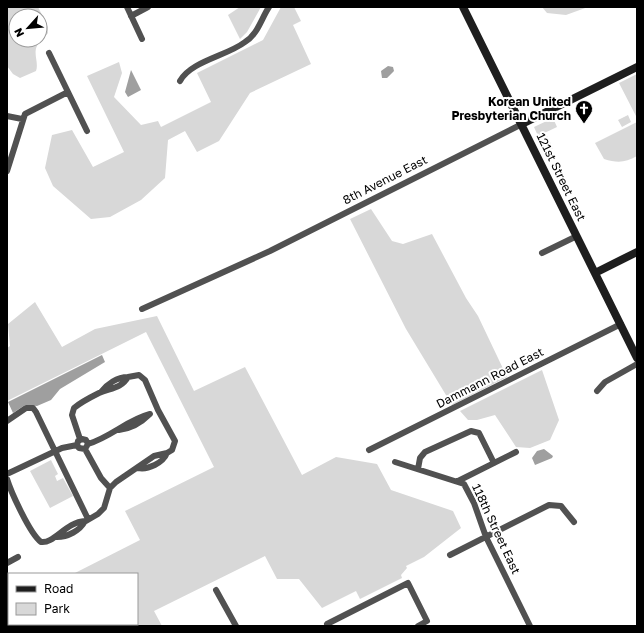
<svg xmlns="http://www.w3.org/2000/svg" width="644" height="633" font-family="'Golos Text',sans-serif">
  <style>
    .green { fill: #d8d8d8; fill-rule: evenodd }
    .water { fill: #9f9f9f }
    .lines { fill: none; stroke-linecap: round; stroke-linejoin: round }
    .street { stroke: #515151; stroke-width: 6 }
    .secondary { stroke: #1e1e1e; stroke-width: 8 }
    .labels { text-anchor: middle; stroke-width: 4; stroke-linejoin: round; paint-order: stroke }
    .poi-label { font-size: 12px; font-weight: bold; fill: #000; stroke: #fff; text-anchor: end }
    .street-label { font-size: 12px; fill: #000; stroke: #fff }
  </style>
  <rect width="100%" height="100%" fill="#fff"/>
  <path class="green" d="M38,7l9,18 1,8c-3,4 -9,8 -11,13 -4,8 2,17 -1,25l-16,7 -7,-4 -6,-8v-58zM16,16h24v24h-24z
    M240,7h21l-14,25 -7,7 -12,-24z
    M281,7h13l7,14 -8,4 18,39 -61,29 -31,48 -22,11 -12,-21 -17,9 -3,38 -24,22 -31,17 -19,2 -38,-33 -8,-18 7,-33 20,-5 21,37 31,-15 -37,-76 32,-14 3,11 -8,24 27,28 17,-4 3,6 50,-25 -14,-29 66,-33z
    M542,7h46l-22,8 -19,-2z
    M637,74v44l-18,-35z
    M628,115l3,7 -9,5 -4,-7z
    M553,118l4,9 -19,9 -4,-9z
    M637,122v34c-12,7 -20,7 -33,3l-9,-16z
    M547,136l6,12 -8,4 -5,-13z
    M371,209l21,32 11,3 29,-10 34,64 12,18 29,61 -55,28 -46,-76 -56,-110z
    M35,302l27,45 33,-18 62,-13 37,75 51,-24 57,108 34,-18 41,7 14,26 62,21 8,17 -37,29 -102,51 -23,-29h-22l-12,-23 -111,55 8,15h-53l-3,-2h31v-50h-64l67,-34 -15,-29 89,-44 -68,-135 -139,69v-53l3,-2 -2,-22z
    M542,370l17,50 -9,20 -20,8 -14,-1 -21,-32 -18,5h-9l-8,-9z
    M51,460l7,14 -3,2 2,5 6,-3 10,18 -23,12 -20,-37z
    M406,566l1,2 -6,7 1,3 -42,21 -4,-8z
    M9,606v18h15l-1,2h-16v-19z"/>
  <path class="water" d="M388,66l5,1 1,4 -7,7h-5l-1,-7z
    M131,70l10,20 -13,7 -3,-5z
    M102,355l3,7 -45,27 -9,11 -14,6 -12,-1 -12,8 -5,-11z
    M544,449l9,7 -1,2 -17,7 -3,-7 5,-7z"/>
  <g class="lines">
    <path class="street" d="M127,7l15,32
      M131,16l17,-9
      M49,53l38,78
      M180,81c11,-20 47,-25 65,-39 13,-8 16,-23 24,-35
      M7,116l15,3
      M7,171l18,-57 43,-22
      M542,253l35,-17
      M142,309l128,-58 252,-127
      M128,377l11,-2 6,5 13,30 17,31 -3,9 -5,3
      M597,391l8,-9 32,-18
      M7,421l19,-13h7l3,4 52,107
      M80,439l-8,-24 2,-7c7,-6 17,-11 25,-15 11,-5 22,-4 29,-16 -11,0 -21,7 -27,15
      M88,444l-2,-4 -4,-1 -4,2 -1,4 2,3 6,1 3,-5c23,-7 39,-24 62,-30 -9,9 -18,15 -31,16
      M85,449l16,29 9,10
      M369,450l252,-126
      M395,462l69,22 10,19 12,34 44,89
      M418,469l2,-11 5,-6 46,-21 8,2 15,30
      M9,473l53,-25 15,-3
      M7,479c4,13 23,55 34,63 13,2 25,-20 44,-21 -5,10 -18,16 -28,16
      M458,481l58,-29
      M86,521l12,-7 6,-6 6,-20 6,-6 38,-26 13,-3c-4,10 -19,17 -29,15
      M450,555l99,-50 12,1 13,16
      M7,563l11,-6
      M216,590l20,36
      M329,626l-2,-2 81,-41 19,38 -9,5"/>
    <path class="secondary" d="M463,7l174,351
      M522,124l115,-57
      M595,273l42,-21"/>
  </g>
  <defs>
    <symbol id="church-pin" viewBox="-11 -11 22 30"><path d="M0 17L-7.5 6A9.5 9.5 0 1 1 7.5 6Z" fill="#000" stroke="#fff"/><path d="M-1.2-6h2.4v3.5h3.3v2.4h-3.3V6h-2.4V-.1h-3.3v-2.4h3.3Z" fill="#fff"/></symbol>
  </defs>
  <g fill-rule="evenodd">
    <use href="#church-pin" x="574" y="99" width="20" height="27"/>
  </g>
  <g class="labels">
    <g class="poi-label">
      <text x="571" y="106">Korean United<tspan x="571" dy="14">Presbyterian Church</tspan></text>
    </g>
    <g class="street-label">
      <text transform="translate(561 177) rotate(64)" y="4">121st Street East</text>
      <text transform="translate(385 180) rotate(-27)" y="4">8th Avenue East</text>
      <text transform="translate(490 378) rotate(-27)" y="4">Dammann Road East</text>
      <text transform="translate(496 529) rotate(65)" y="4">118th Street East</text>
    </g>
  </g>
  <rect width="644" height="633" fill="none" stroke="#000000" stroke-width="16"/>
  <rect x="8" y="573" width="130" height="52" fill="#ffffff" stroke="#999999"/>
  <rect x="16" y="586" width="20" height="6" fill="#1e1e1e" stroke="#999999"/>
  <text x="44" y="593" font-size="12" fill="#000000">Road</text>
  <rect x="16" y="603" width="20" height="12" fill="#d8d8d8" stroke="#999999"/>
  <text x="44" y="613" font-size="12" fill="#000000">Park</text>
  <g transform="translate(28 28) rotate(243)"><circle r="19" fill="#ffffff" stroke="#999999"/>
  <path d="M0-3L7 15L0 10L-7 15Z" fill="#000000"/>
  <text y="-6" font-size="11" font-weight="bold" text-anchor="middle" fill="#000000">N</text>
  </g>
</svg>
